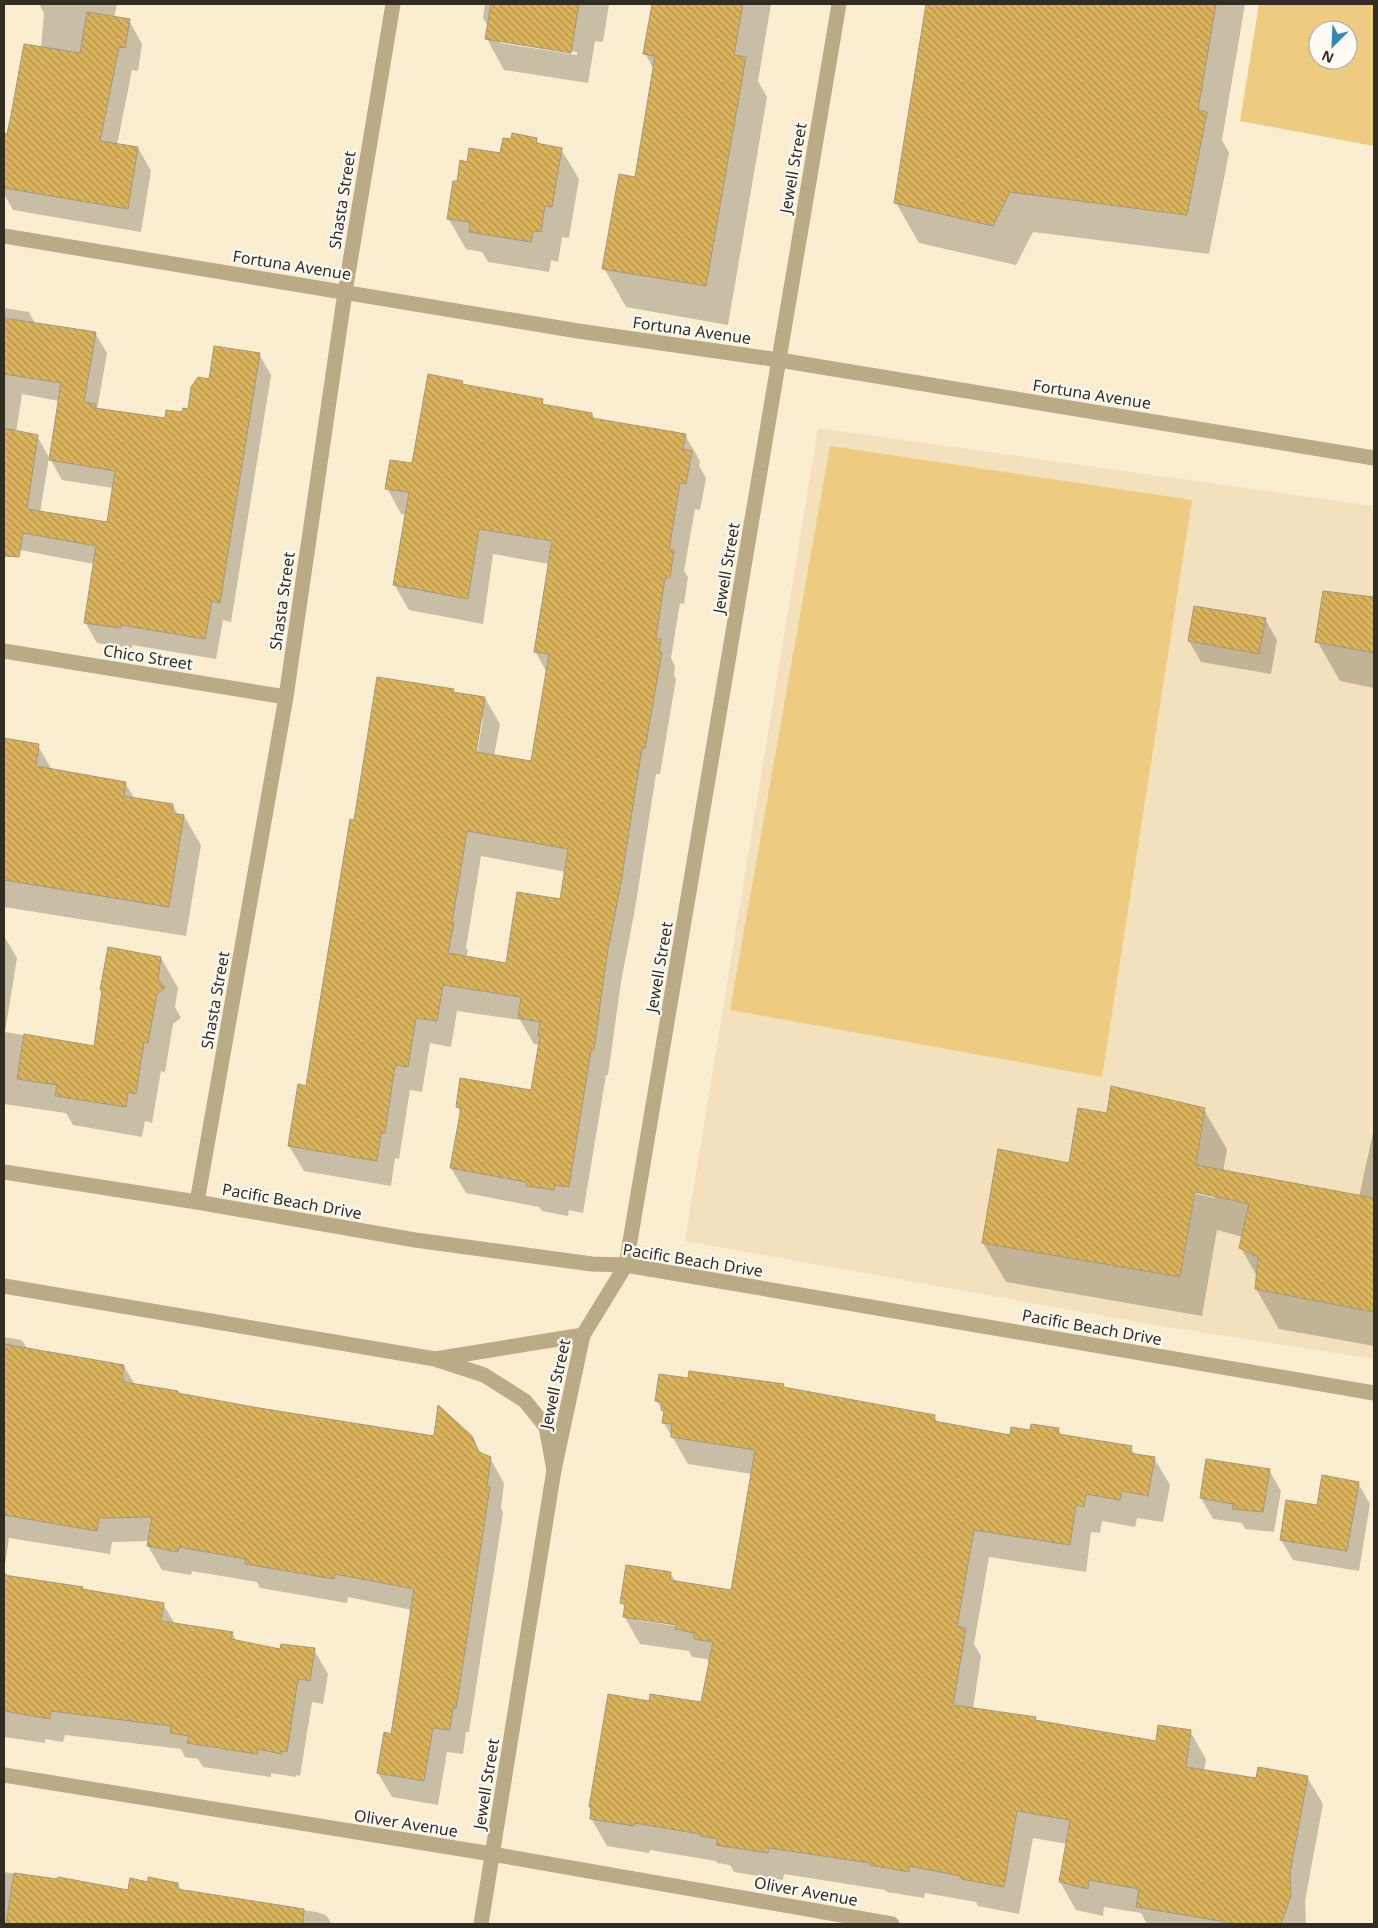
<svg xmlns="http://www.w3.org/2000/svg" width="1378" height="1928" font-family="'Noto Sans',sans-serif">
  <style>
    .built { fill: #f2e1bc }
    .grass { fill: #edcb81; fill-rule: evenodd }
    .shadow { fill: #0003; fill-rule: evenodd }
    .building { fill: url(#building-back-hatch); stroke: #a5987d; fill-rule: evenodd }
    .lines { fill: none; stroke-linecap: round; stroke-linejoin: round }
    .minor { stroke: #baaa86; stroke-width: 15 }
    .tertiary { stroke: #baaa86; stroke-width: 15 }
    .labels { text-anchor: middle; stroke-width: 4.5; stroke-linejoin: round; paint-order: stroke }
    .street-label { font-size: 16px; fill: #322d22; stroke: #fefbf5 }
  </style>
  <defs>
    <pattern id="building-back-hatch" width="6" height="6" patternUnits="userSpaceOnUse" patternTransform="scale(1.25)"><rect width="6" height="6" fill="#dbb45c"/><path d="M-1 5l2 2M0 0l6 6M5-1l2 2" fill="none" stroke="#b2934c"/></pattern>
  </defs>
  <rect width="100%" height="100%" fill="#fbedcf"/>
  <path class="built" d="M818,428l556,78v853l-225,-35 -464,-83z"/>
  <path class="grass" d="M1259,4h115v142l-134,-25zM1318,30h30v30h-30z
    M830,446l362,54 -90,577 -372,-67z"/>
  <path class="shadow" d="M39,4h78l-3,14 15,2 13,24 -4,27 -6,-1 -15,75 21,3 13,23 -10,61 -128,-22 -9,-16v-31l7,-48 30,-67 3,-35z
    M485,4h124l-6,38 -8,-1 -7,42 -84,-13 -17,-31 2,-12 -6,-9zM500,40l77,12v3l-77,-12z
    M653,4h118l-13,77 9,16 -39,228 -102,-18 -22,-39 32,-90 18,-108 -9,-17z
    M927,4h318l-23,136 7,13 -20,101 -176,-22 -17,33 -97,-22 -23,-40z
    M536,139l4,6 21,4 18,30 -10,59 -7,-1 -4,25 -7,-2 -2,12 -61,-10 -6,-10 -16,-3 -18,-31 10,-35 10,-20 34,-9 10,-14z
    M4,308l25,4 6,12 60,9 12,20 -10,57 69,10 23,-10 21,-30 49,-26 12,21 -40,247 -8,-2 -7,39 -84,-14v3l-35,-5 -12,-21 9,-58 -90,-17zM22,394l37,7 -9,58 -13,-23 -21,-4zM49,457l13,23 51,8 -5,36 -68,-11z
    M462,382l2,4 78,15 3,5 47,8 3,6 90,15 15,26 -1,5 7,12 -6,32 -5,-1 -11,62 4,6 -4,27 -4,-1 -9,55 4,8 -1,9 2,4 -16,95h-4l-21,135 -14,73 -13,93h-2l-23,138 -14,-3 -1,6 -26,-5 -3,-4 -73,-14 -15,-25 10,-54 -4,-8 75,-15 8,-46 -6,-1 -14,-24 -63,-9 -6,36 -21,-4 -8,49 -12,-2 -11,69 -4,-1 -4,28 -87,-15 -15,-25 18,-59 48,-266 98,-131 2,3 30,5 15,26 -6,32 38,7 15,-90 -12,-22 14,-87 -56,-10 -10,70 -74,-14 -15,-26 12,-69 -5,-1 -14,-26 26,-23zM480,719h3l-7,40 -2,-1zM481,856l85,16 -5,29 -54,63 -41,-6 2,-8 -2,-2z
    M1324,592l50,7v89l-34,-7 -23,-40z
    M1265,619l12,21 -6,34 -70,-12 -12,-21z
    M4,739l34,7 14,24 73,13 10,16 38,6 5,10 6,1 17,29 -15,91 -182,-29z
    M4,936l13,22 -12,74 90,15 8,-55 -1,-3 59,-31 17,30 -3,19 6,11 -8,6 -8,48 -4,-1 -9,52 -7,-2 -3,16 -69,-12 -7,-12 -62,-9z
    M1204,1110l23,39 -4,23 136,25 15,-69v218l-95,-17 -23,-40 2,-11 -17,-30 2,-11 -26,-7 -15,86 -196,-34 -23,-39 87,-79 38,-50zM1189,1189l26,6v3l-27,-6z
    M4,1337l18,3 6,10 96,16 11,19 44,10 256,42h36l10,17 9,4 14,25 -3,25 2,5 -34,219h-3l-3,22 -16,-2 -9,53 -46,-8 -14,-24 14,-38 20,-125 -64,-13 -1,6 -87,-15 -3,-6 -65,-11 -1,4 -29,-5 -14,-24 1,-5 -37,1 -2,12 -101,-16 -5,33z
    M689,1380l94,5 2,3 149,28 4,7 73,14 20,-6 27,-2 4,7 69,12 4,7 19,3 16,27 -7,37 -26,-4 -2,9 -33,-6 -2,12 -9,-1 -5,40 -97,-15 -15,87 7,12 -8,53 62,9 1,3 121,22 33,-12 16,28 -2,12 53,8 50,-2 16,27 -18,97 1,23h-159l-6,-11 -37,-6 -1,9 -27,-6 -16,-28 7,-38 -34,-6 -14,76 -41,-8 -2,-4 -51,-9 -1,5 -37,-6 -2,-2 -101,-16 -1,6 -49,-8 -4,-7 -13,-2 -1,-2 -66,-11 -1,3 -42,-7 -16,-28 1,-8 -2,-3 60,-104h52l8,-38 -3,-6 -15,-2 -3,-6 -49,-7 -16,-28 2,-6 -5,-8 49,-29 6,9 56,10 20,-118 -64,-10 -24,-41 1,-8 -9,-15zM637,1618l45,7 -1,2 -44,-7z
    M1207,1460l62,10 12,21 -7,41 -29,-3 -3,-6 -29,-4 -12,-21z
    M1358,1483l12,21 -11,67 -66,-11 -12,-20 37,-33z
    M4,1573h2l3,4 73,12 1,2 80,13 12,20 57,9 5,9 44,8h33l14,24 -5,30 -11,-2 -12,74 -4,-1v2l-25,-4v4l-68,-10 -5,-8 -13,-2 -4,-8 -116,-14 -2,7 -18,-3v4l-41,-6z
    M4,1872l125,19 20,-8 29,1 4,7 134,21 10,3 5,8 5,1h-332z"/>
  <path class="building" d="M491,4h88l-8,49 -86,-14z
    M652,4h91l-9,51 12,2 -40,229 -104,-17 17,-95 16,3 20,-121 -12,-2z
    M926,4h290l-18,106 9,2 -20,103 -177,-23 -17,34 -99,-23z
    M87,12l43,7 -5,29 -6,-1 -19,94 38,6 -10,62 -124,-21v-55l3,1 4,-19 13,-71 56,9z
    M512,133l25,5 -1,5 26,5 -10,59 -7,-1 -4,26 -8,-1 -2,11 -62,-10 1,-10 -23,-3 6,-38h4l3,-21 7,2 2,-14 31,5 3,-15 8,1z
    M4,318l92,14 -12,70 12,2 -1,4 70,10 1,-8 16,2 1,-4 5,1 3,-22 7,-10 11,2 5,-33 46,7 -40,250 -8,-2 -7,38 -84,-14v3l-37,-5 12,-77 -73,-13 -4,24 -15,-1v-128l34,7 -11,74 80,13 8,-51 -66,-11 12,-77 -57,-9z
    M428,374l35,7 -1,3 81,15 -1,5 50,9v5l94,16 -3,15 9,2 -6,33 -6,-1 -11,67h5l-4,28h-5l-9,60 5,1 -2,13h3l-17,97 -3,-1 -21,135 -14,72 -13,95h-3l-22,137 -14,-2 -1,5 -28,-4v-4l-76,-14 11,-60 -5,-1 4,-29 71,12 9,-54h-2l2,-14 -22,-4 3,-21 -78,-12 -6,36 -21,-3 -8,49 -13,-2 -10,68h-4l-4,28 -89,-15 10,-62 8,2 44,-267 4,1 23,-143 77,12 -1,3 32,5 -9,55 55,9 18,-107 -15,-2 18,-111 -73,-12 -11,70 -75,-14 16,-93 -24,-3 5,-29 22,3zM467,831l101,18 -8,50 -43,-7 -11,71 -58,-10 6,-30h-2z
    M1323,591l51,6v56l-59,-11z
    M1194,606l72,12 -7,36 -71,-13z
    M4,738l35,6 -3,22 90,16 -2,14 49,8 -1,9 12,2 -15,92 -165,-27z
    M108,947l53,10 -3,22 7,9 -8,6 -9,49 -4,-1 -8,52 -8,-2 -2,15 -71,-11 2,-11 -40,-6 7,-45 70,12 8,-56h-2z
    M1111,1086l94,22 -9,57 178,33v114l-119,-23 3,-32 -19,-9 10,-44 -54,-12 -15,85 -198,-34 16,-94 71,14 9,-55 29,5z
    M4,1344l120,21 -2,14h2v3l54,9v2l75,14 181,29 4,-31 34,31 7,16 12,5 -4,29 3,1 -34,222 -3,-1 -3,22 -17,-2 -9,53 -47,-8 7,-41 7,2 23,-145 -79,-15 -1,5 -89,-15 1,-5 -67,-12 -1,5 -31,-6 5,-29 -53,1 -2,13 -93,-16z
    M689,1371l95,13 -1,3 152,28 -1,6 76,14 1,-8 19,3 1,-6 28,4 -1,6 74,12 -2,7 25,4 -7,39 -26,-5 -2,9 -34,-6 -2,13 -8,-2 -6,40 -96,-15 -17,96 9,2 -13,77 83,12 -1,3 121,21 2,-16 33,5 -5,37 70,11 2,-11 50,9 -18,97 1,23 -10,28h-43l-102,-17 3,-18 -50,-9 -1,9 -29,-7 11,-62 -53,-9 -13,76 -43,-8v-3l-52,-10v6l-39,-7v-2l-101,-15 -1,5 -52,-8 2,-6 -18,-3v-2l-65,-11 -1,3 -44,-7 1,-12h-2l19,-113 41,7 1,-7 51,8 12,-60 -19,-3v-6l-19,-4 1,-4 -53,-8 2,-13 -5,-1 6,-38 45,7 -1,8 61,10 24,-140 -84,-13 1,-13 -10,-1 2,-12 -3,-1 1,-8 -7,-1 4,-27 29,4z
    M1206,1459l64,10 -7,43 -31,-3 1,-5 -33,-6z
    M1322,1475l37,7 -12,69 -67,-11 6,-40 31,5z
    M4,1575l79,12 -1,2 82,14 -3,18 72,11 -2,7 49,10 1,-5 34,4 -5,33 -12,-2 -11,73 -5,-1v3l-24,-5 -1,5 -70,-11 2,-7 -19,-3 1,-7 -120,-15 -1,8 -46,-8z
    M14,1873l43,6 1,-2 70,13 2,-12 18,4v-5l30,6 -1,6 127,20 -1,15h-297z"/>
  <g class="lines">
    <path class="minor" d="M4,236l574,95 201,29 595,98
      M4,651l282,46
      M197,1202l89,-505 59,-405 48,-288
      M626,1265l213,-1261
      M4,1775l488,79 400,70
      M481,1924l73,-454 29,-135"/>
    <path class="tertiary" d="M4,1172l193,30 218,38 177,24 34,1 748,128
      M4,1286l431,73 148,-24 43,-70
      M438,1360l46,15 41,26 21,26 8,43"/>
  </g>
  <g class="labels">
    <g class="street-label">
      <text transform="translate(793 168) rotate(-80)" y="6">Jewell Street</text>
      <text transform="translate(342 200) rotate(-81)" y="6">Shasta Street</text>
      <text transform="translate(292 265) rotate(9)" y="6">Fortuna Avenue</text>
      <text transform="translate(692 330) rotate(8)" y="6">Fortuna Avenue</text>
      <text transform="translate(1092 394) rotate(9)" y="6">Fortuna Avenue</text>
      <text transform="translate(726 568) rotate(-80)" y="6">Jewell Street</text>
      <text transform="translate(282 601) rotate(-82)" y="6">Shasta Street</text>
      <text transform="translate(148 657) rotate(9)" y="6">Chico Street</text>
      <text transform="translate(659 967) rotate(-80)" y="6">Jewell Street</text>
      <text transform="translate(215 1000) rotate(-80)" y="6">Shasta Street</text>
      <text transform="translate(292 1201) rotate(10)" y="6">Pacific Beach Drive</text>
      <text transform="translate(693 1260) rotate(9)" y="6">Pacific Beach Drive</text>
      <text transform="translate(1092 1327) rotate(10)" y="6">Pacific Beach Drive</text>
      <text transform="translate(555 1384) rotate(-78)" y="6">Jewell Street</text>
      <text transform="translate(486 1784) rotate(-81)" y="6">Jewell Street</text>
      <text transform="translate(406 1823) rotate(9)" y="6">Oliver Avenue</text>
      <text transform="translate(806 1891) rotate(10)" y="6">Oliver Avenue</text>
    </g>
  </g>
  <rect width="1378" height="1928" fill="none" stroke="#322d22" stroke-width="10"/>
  <g transform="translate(1333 45) rotate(204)"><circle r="24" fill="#fefbf5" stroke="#aca9a1"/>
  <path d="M0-4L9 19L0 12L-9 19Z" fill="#2f87b5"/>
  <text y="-8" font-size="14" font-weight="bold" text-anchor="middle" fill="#322d22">N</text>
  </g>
</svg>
